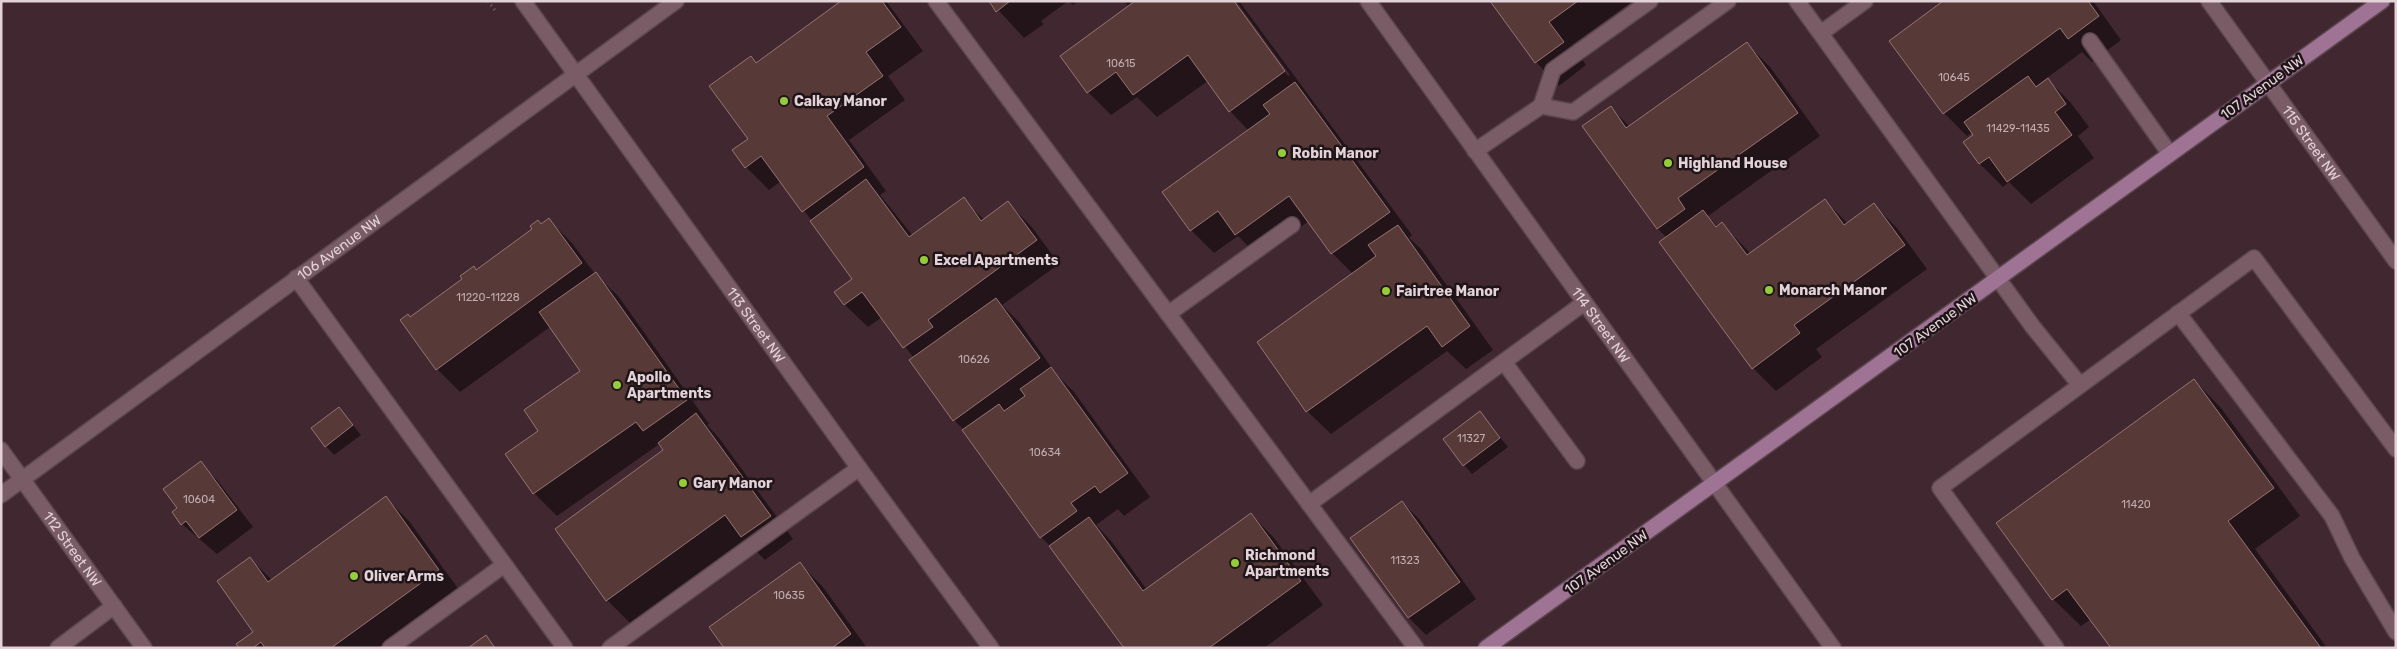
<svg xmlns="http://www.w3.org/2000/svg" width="2397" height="649" font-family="Rubik,sans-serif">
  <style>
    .shadow { fill: #0007 }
    .building { fill: #573a38; stroke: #967573 }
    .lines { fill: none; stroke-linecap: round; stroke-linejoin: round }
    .minor-casing { stroke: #5b464d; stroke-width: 18 }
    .major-casing { stroke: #5b464d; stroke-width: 18 }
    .path { stroke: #7e686f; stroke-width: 3; stroke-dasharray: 1 4; stroke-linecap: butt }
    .minor { stroke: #7a5c67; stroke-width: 15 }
    .major { stroke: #9e7394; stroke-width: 15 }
    .poi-dot { fill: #94cc3c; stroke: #1f1418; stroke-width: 2 }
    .labels { text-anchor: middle; stroke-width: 5; stroke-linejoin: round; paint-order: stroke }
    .number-label { font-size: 11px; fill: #c0acaf }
    .street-label { font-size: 14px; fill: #e3d2d7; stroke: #1f1418 }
    .poi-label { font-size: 14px; font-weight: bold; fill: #e3d2d7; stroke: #1f1418; text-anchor: start }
  </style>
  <rect width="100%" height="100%" fill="#402730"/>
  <path class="shadow" d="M843,1h43l37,50 -35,25 17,24 -56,40 37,51 -6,4 33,41 50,-37 21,21 24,-17 23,23 28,38 -57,41 17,17 38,53 17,17 76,105 -26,19 -6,-7 -22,16 16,17 35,48 104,-76 23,24 49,67 -59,43h-139l-72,-99 -12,-12 -77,-107 -10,-10 -40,-62 -32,-41 -14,10 -24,-23 10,-24 -42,-59 -31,-40 -12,9 -23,-23 11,-103z
    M990,1h78l-27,20 3,3 -20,14z
    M1068,1h10l-5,4z
    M1124,1h109l55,75 2,-1 -54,-74h3l173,234 -3,3 12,11 72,101 -27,19 -19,-18 -116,83 -24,-23 46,-137 -21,-21 -23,-32 -50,36 -21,-21 -24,17 -23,-23 58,-99 -19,-20 -22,-30 -51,36 -20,-20 -26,18 -23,-23 41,-85z
    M1492,1h141l-61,44 14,20 -27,21 -23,-24z
    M1945,1h148l28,39 -29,22 -10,-10 -46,34 2,1 10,-7 23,23 18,24 -11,9 16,22 -63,46 -22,-22 -6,5 -23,-23 -16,-22 11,-7 -2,-3 -6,4 -23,-23z
    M1747,44l23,23 50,69 -112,80 10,11 4,-3 29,30 74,-54 23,24 26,-19 23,23 30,41 -111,80 6,8 -46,34 -23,-23 -86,-130 -10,-10 -47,-121 20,20z
    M549,220l23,23 23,31 24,23 90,127 -2,1 12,13 74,101 -28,21 -20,-20 -115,83 -23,-23 57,-149 -6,-6 -101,71 -23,-23 6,-62 41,-60 -31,-44 -90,65 -23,-23 -26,-51 123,-89 4,-8 4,4z
    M2194,380l27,28 79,108 -45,33 72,99h-215l-21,-29 -10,7 -28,-27z
    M339,408l22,27 -27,20 -8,-9z
    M1480,413l28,34 -36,27 -8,-9z
    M200,463l17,17 36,47 -36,27 -35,-30 -3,-15z
    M386,498l23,23 53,73 -76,54h-146l15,-16 -5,-73 22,21z
    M1402,502l17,17 57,80 -50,36 -17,-17 -57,-79z
    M800,564l23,23 44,61h-142z"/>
  <path class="building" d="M841,1h41l19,26 -35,25 17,24 -56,40 37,51 -62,45 -41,-56 -16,12 -13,-18 16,-11 -39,-53 42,-30 5,7z
    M989,1h21l-14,11z
    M1135,1h99l51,70 -56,41 -41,-57 -55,40 -17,-23 -29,21 -27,-37z
    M1490,1h88l-29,21 15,20 -29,21z
    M1943,1h145l11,15 -31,23 -8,-11 -117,86 -54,-73z
    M1747,42l51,71 -120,85 7,11 -28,20 -75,-103 29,-20 15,22z
    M2028,76l8,11 12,-9 18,26 -11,8 17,23 -65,47 -18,-25 -10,7 -16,-22 10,-7 -9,-13z
    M1295,82l95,130 -59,42 -42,-58 -54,39 -17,-24 -28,20 -28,-39 108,-78 -7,-9z
    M866,179l43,58 55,-40 17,24 27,-20 29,39 -109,80 5,7 -30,21 -41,-56 -18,13 -10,-13 18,-13 -42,-58z
    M1825,199l19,26 30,-22 31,42 -111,80 6,8 -48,36 -93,-127 44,-32 13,17 6,-5 25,33z
    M549,218l33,45 -146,107 -36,-50 8,-6 2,3 52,-38 -2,-3 14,-10 2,4 56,-41 -2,-3 8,-6 3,4z
    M1398,225l72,101 -28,21 -15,-21 -121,86 -49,-70 119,-86 -8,-11z
    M596,272l91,128 -44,31 -7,-9 -103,72 -28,-40 33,-23 -14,-21 56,-39 -41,-59z
    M996,298l44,60 -87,63 -44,-61z
    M1051,367l77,106 -28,20 -5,-7 -24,17 6,8 -37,27 -78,-108 37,-26 5,7 21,-15 -5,-7z
    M2194,379l80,109 -46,33 93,127h-210l-44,-59 -15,11 -56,-77z
    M339,407l14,18 -28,22 -14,-19z
    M1480,411l20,27 -37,28 -20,-27z
    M696,413l75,103 -30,21 -16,-22 -119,86 -51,-72 108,-79 -5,-7z
    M201,461l36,49 -38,28 -13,-17 -5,4 -9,-13 5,-4 -14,-19z
    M386,496l53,74 -108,78h-66l-4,-6 -8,6h-14l-3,-4 17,-12 -36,-51 33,-24 18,25z
    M1402,501l58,81 -52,36 -58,-80z
    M1251,513l50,68 -92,67h-85l-75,-102 40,-29 54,74z
    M800,562l51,72 -19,14h-108l-15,-21z
    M486,635l9,13h-27z"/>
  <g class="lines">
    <defs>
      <g id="minor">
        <path id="s1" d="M523,1l336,467 132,180"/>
        <path d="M936,1l480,647"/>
        <path id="s2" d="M1368,1l465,647"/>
        <path d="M1797,1l236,326 47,58"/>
        <path id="s3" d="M2209,1l187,260"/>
        <path d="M1821,33l44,-32"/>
        <path d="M2090,41l80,113"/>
        <path d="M1541,106l32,6 155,-111"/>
        <path d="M1475,151l66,-45 12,-36 97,-69"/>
        <path d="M296,278l269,370"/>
        <path d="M2178,313l154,203 20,42 44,74"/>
        <path d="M1168,314l124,-89"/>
        <path d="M1504,362l73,99"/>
        <path id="s4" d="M1,450l143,198"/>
        <path id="s5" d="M1,495l675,-494"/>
        <path d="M1309,504l275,-201"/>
        <path d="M58,648l56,-42"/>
        <path d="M390,648l114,-83"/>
        <path d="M610,648l249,-180"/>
        <path d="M2056,648l-116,-160 314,-230 142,191"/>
      </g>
      <path id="major" d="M1486,648l896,-647"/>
    </defs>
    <use href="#minor" class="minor-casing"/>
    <use href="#major" class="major-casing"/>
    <path class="path" d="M488,1l9,12"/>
    <use href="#minor" class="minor"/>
    <use href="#major" class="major"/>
  </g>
  <g class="poi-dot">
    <circle cx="784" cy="101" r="5"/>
    <circle cx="1282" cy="153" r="5"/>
    <circle cx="1668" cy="163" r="5"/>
    <circle cx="924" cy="260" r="5"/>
    <circle cx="1769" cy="290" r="5"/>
    <circle cx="1386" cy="291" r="5"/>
    <circle cx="617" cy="385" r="5"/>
    <circle cx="683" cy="483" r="5"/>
    <circle cx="1235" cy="563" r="5"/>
    <circle cx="354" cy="576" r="5"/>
  </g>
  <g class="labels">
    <g class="number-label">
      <text x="1121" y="67">10615</text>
      <text x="1954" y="81">10645</text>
      <text x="2018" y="132">11429-11435</text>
      <text x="488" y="301">11220-11228</text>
      <text x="974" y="363">10626</text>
      <text x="1471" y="442">11327</text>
      <text x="1045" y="456">10634</text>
      <text x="199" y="503">10604</text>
      <text x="2136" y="508">11420</text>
      <text x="1405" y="564">11323</text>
      <text x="789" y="599">10635</text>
    </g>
    <g class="street-label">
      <text transform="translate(2262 87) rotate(-36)" y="5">107 Avenue NW</text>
      <text dy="5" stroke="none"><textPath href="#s3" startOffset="175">115 Street NW</textPath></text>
      <text dy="5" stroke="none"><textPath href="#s5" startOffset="419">106 Avenue NW</textPath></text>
      <text dy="5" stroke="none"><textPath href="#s1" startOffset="399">113 Street NW</textPath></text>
      <text dy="5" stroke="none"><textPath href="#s2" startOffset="399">114 Street NW</textPath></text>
      <text transform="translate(1935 325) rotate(-36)" y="5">107 Avenue NW</text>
      <text dy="5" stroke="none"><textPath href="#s4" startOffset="122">112 Street NW</textPath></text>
      <text transform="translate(1606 562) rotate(-36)" y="5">107 Avenue NW</text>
    </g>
    <g class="poi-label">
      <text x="794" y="106">Calkay Manor</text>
      <text x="1292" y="158">Robin Manor</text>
      <text x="1678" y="168">Highland House</text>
      <text x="934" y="265">Excel Apartments</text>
      <text x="1779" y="295">Monarch Manor</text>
      <text x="1396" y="296">Fairtree Manor</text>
      <text x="627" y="382">Apollo<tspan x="627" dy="16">Apartments</tspan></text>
      <text x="693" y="488">Gary Manor</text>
      <text x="1245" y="560">Richmond<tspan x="1245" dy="16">Apartments</tspan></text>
      <text x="364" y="581">Oliver Arms</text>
    </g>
  </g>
  <rect width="2397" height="649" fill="none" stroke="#e3d2d7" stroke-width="5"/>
</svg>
